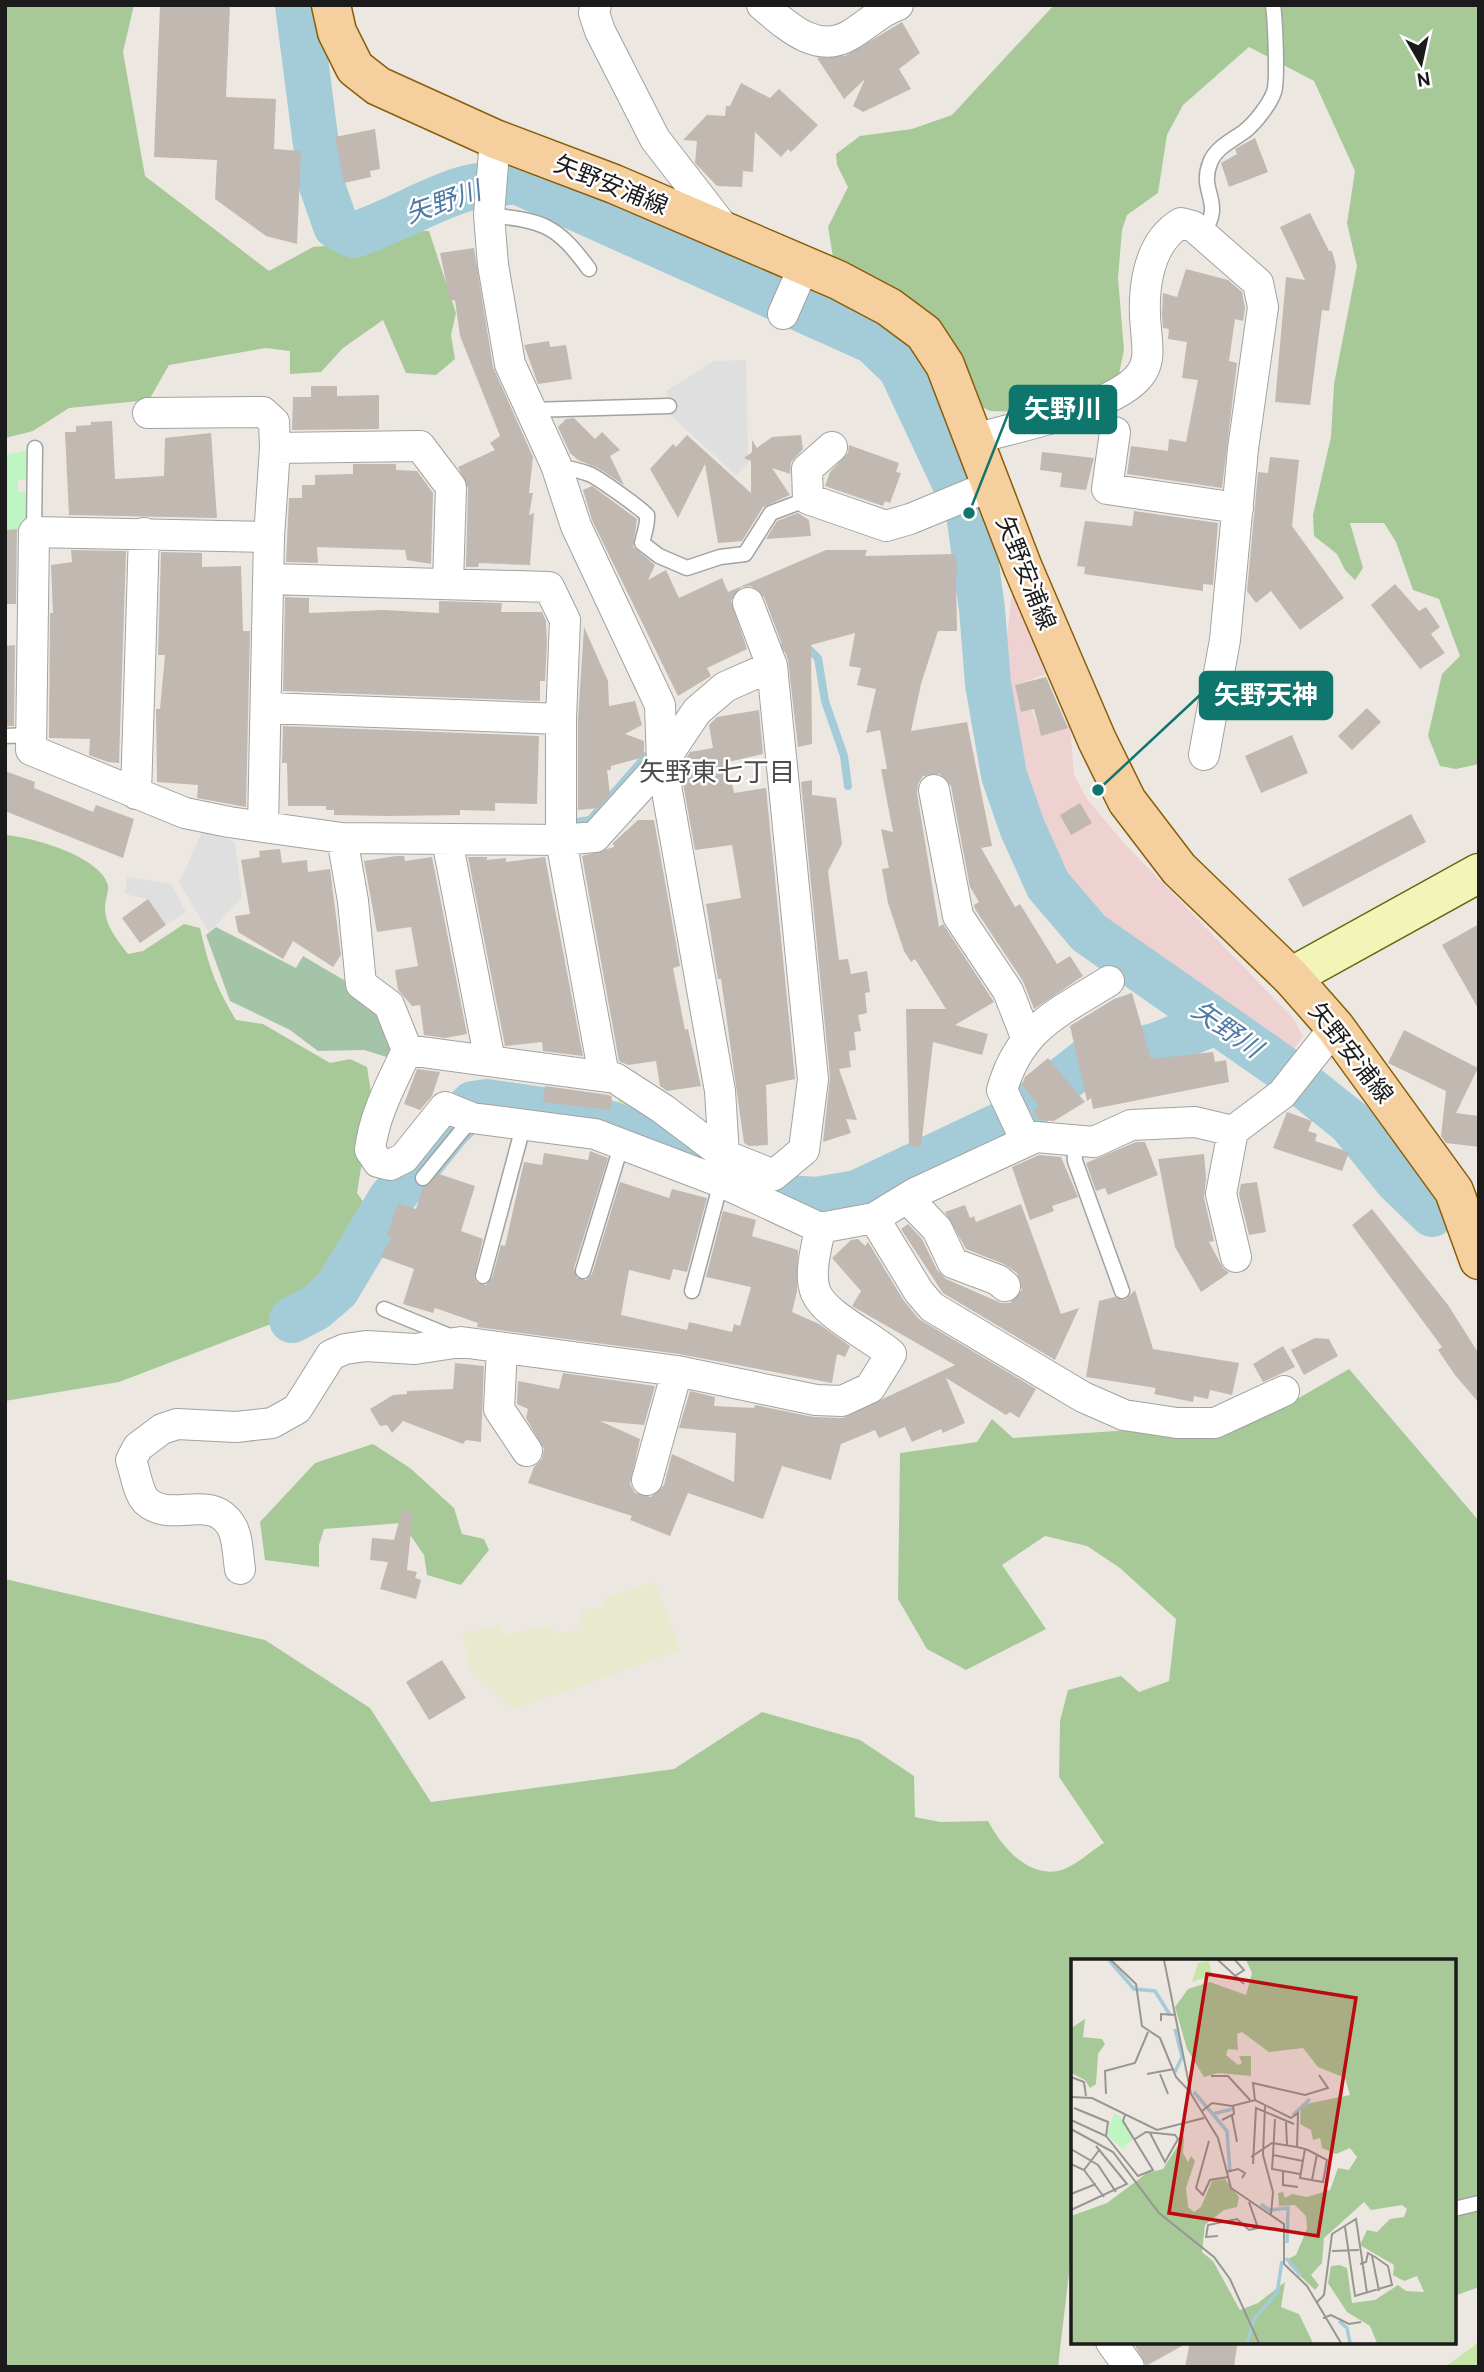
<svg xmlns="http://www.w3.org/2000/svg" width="1484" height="2372" font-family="Cabin,'Noto Sans JP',sans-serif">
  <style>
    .commercial { fill: #edd2d1 }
    .farmland { fill: #e8eacd }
    .grass { fill: #c7e4a9 }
    .forest { fill: #a7c998 }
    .cemetery { fill: #a4c4a8 }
    .park { fill: #bff5c3 }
    .parking { fill: #dfdfdf }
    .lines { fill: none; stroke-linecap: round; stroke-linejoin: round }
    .stream { stroke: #a4ccd8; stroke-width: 8 }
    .river { stroke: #a4ccd8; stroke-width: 46 }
    .building { fill: #c0b8b1 }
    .lane-casing { stroke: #a2a2a2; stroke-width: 17 }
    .street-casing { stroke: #a2a2a2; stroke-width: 32 }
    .secondary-casing { stroke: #60690b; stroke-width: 41 }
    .primary-casing { stroke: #895e09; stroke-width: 41 }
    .lane { stroke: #fff; stroke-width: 14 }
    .street { stroke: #fff; stroke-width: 30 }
    .secondary { stroke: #f2f5b7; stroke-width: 38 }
    .primary { stroke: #f5cf9d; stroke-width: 38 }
    .labels { text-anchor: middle; stroke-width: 5; stroke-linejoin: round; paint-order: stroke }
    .street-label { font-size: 24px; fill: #1b1b1b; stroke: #fff }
    .water-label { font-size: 26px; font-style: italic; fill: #4f7aa4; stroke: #fff }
    .neighbourhood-label { font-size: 26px; fill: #4e4e4e; stroke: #fff }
    .inset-river { fill: none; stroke: #a4ccd8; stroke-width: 3.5 }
    .inset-road { fill: none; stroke: #989692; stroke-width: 2 }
    .view { fill: #ba0c0e; fill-opacity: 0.15; stroke: #ba0c0e; stroke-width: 3.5 }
    .inset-edge { fill: none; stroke: #1b1b1b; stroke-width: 3.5 }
    .leader { fill: none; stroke: #0f766e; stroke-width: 2.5 }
    .callout-dot { fill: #0f766e; stroke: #fff; stroke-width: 2.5 }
    .callout { fill: #0f766e; stroke: #0f766e; stroke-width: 2.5 }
    .callout-label { font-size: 26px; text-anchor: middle; font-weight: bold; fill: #fff }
  </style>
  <rect width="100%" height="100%" fill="#ece8e1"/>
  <path class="commercial" d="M1012,593l34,81 -31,11 6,27 11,-2 9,25 29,-11 4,51 13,24 37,44 169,175 10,19 -13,16 -198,-140 -41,-60 -19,-43 -28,-148z"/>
  <path class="farmland" d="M655,1581l25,69 -167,60 -44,-42 -6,-35 37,-7 2,9 50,-9 2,8 29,-5 -3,-18 23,-4 2,-8z"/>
  <path class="grass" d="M620,1093l76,53 -82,-27z
    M1479,2342v25h-34z"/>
  <path class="forest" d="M5,5h129l-11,47 22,124 124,95 44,-24 46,-4 38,-13 32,1 27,82 -5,22 4,24 -19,16 -30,-2 -23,-53 -40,28 -22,24 -31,2v-23l-24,-3 -97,17 -20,35 -80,8 -36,23 -28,7z
    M1054,5h425v759l-23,5 -16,-3 -12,-30 14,-62 18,-18 -21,-57 -26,-9 -17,-48 -12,-19h-34l13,45 -8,12 -10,-10 -8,-16 -23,-18 -1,-21 18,-78 3,-53 23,-118 -10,-43 8,-52 -41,-90 -65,-34 -66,58 -16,30 -9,58 -31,22 -5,15 -4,48 6,72 -5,24 -18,15 -19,7 -28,5 -25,11 -39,-1 -16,-8 -141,-146 -5,-30 20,-40 -11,-22 -1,-11 24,-18 52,-7 40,-14z
    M5,835c27,2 95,21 103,50 1,7 -3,15 -3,22 0,19 12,32 23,47l15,-3 41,-27 16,4c9,39 15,57 36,92l27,4 67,39 20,-4 17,8 5,32 -15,94 14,20 -6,20 9,17 -7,15 -16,12 -1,17 -231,88 -114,19z
    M1349,1369l130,152v766l-25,9v-335h-381v278l-15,128h-1053v-788l260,61 105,68 61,94 243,-33 88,-57 98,28 54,36 1,41 25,5 48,-1c13,24 38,56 70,50 15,-3 33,-20 46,-28l-45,-66 1,-56 8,-31 53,-14 18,16 30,-11 7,-62 -56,-51 -33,-22 -42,-10 -43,29 44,64 -80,41 -39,-21 -29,-50 2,-146 77,-11 15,-23 21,19 117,-8 155,-24z
    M373,1444l37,24 44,40 8,26 22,5 5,11 -28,35 -34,-10 -3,-20 -22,-32 -78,6 -5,16v22l-54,-7 -5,-38 55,-59z"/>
  <path class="cemetery" d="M216,927l80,41 7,-12 51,30 39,39v34l-29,-9 -46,1 -28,-21 -60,-29 -24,-66z"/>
  <path class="park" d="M32,449v31h-14v12h12v41h-25v-78z"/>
  <path class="parking" d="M746,360l2,103 -12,12 -66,-60 -4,-24 48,-30z
    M203,830l32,12 7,56 -33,34 -30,-49z
    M127,877l44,7 15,28 -20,13 -18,-26 -23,-5z"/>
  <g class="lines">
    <path class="stream" d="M772,652l7,-4 23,-1 8,3 8,8 7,43 19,55 4,30
      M568,823l22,-3 56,-64"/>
    <path class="river" d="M298,5l23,178 15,43 18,9c37,-12 70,-33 107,-45 17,-6 38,-6 55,-9l357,160 28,27 68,145 13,96 6,75 16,91 18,52 26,58 41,48 192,134 69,55 47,58 35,34
      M1026,1109l62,-49 67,-14 61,-24
      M292,1320l23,-12 22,-19 53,-89 58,-72 25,-24 14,-2 102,15 40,13 157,68 31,2 40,-7 146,-69"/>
  </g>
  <path class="building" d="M160,5h70l-4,92 50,2 -2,50 27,2 -4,93 -31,-8 -51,-37 2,-39 -63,-3z
    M902,22l18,31 -21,16 12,20 -48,23 -10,-6 12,-27 -21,20 -27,-41 28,-2z
    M741,83l29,15 9,-9 39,36 -27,27 -3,-3 -7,8 -26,-25 -2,40 -10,-1 -1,16 -25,-1 -22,-23 2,-22 -14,-1 24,-25 18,1 1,-10h4z
    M375,129l5,40 -10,2 1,6 -27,6 -9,-46z
    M1255,138l13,34 -39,15 -8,-24 16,-9 -2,-5z
    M1310,213l19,38h3l4,15 -7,45 -7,-1 -12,95 -35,-3 11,-125 19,3 -25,-53z
    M474,248l19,119 40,90 -4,36h4l-4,22 5,-2 -4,52 -51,-2 -1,4h-12l2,-79 -10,-21 37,-17 -5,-7 10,-7 -40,-100 -5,-36 -5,1 -10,-48z
    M1186,269l42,11 14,12 3,16 -2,13 -8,-2 -6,42 8,2 -15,125 -95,-14 4,-28 37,5 1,-12 17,3 12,-62 -16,-2 5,-36 -19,-3 1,-10 -6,-1 -1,-14 1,-21 14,4z
    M549,341l1,6 16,-2 6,34 -34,5 -14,-39z
    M311,386h26v10l42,-1v34l-87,1 1,-33h18z
    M574,418l21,21 7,-7 18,18 -10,6 14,29 -26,-17 -20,-8 -8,-7 -12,-26 8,-8z
    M112,421l3,58 49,-3 1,-38 46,-5 6,85 -148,-3 -4,-83h11v-6l15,-1v-3z
    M687,435l64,58v-32l-7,-3 8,-6v-12l5,8 15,-11 29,-2 2,14 -12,13 -1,12 -18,-6 18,27 -27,12 -21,34 -24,2 -13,-79 -27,54 -28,-49 23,-25 3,3z
    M849,445l50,18 -3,9 5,1 -11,30 -5,-2 -2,5 -58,-20 5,-14 18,-19z
    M1042,452l52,6 -8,32 -26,-3 2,-14 -22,-3z
    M1270,457l29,3 -7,66 52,72 -44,32 -29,-39 -15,12 -9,-12 11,-119 10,1z
    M353,464h43v6l21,1 16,22 -2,71 -24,-4 -2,-10 -88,-3 1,16 -32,-1 3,-64h13v-13h13v-10l38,-1z
    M592,486l45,33 -4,28 22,18 -7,15 18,-10 13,28 43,-20 6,14 98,-42h41l-2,6 90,-2 3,20 -2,1 1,56h-19l-17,53 -10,47 56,-9 25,124 -11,2 34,59 5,-3 37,60 13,-8 13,20 -49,33 -11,-28 -48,-72 -1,-4 5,-3 -9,-15 -19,-101 -11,-12 -17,2 -5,8 -1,9 22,134 4,-3 51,78 -39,23 33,9 -6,21 -49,-13 -12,105 -12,-1 -3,-137h40l-31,-50 -4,3 -7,-11 -16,-48 -6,-34 7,-1 -8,-39 12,3 -12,-63h6l-7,-39 -14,3 10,-44 -19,-4 4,-17 -12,-2 6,-33 -44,12 1,99 -14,3 -10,-87 -24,-63 -13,-11 -10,1 -10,14 16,48 -40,19 4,8 -33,20 -86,-176 -9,-30z
    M1134,511l84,12 -5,62 -10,-1v7l-119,-17 1,-7 -8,-1 8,-45 47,5z
    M798,513l11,7 2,16 -45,3 11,-18z
    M17,529l-1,75h-11v-74z
    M71,550l55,1 -7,212 -11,-1 -19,-7 1,-16 -41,-1 1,-125h3l-2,-48 21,-3z
    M161,552l41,1v14l39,-1 2,65h7l-4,176 -49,-9 1,-13 -41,-3 -1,-73h4l5,-54h-7z
    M1395,584l24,27 7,-4 14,20 -9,7 14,19 -25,16 -49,-64z
    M285,597l24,1v15l75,-3 55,3v-12l63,2 -1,9h41l4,9 1,22 -2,38h-5v20l-257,-10z
    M584,627l24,54 1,25 26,-5 7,24 -17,9 19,7v16l-33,9v4h-4l3,24 -12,14 -20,2v-91z
    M15,645l-1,81h-9v-80z
    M1046,677l22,51 -27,8 -7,-27 -13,3 -6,-27z
    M1367,708l14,14 -29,28 -14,-14z
    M759,710l4,44 -35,8 6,31 32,-5 29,291 -29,6 2,60 -19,1 -5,-3 -23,-164h-3l-12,-75 35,-6 -9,-53 -37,5 -15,-83 10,-15 23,-4 -4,-23 8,-8z
    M283,726l256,10 -2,68 -42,-1v8l-35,-1v5l-73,1 -53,-1v-5h-8v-4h-38l-1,-43h-5z
    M1292,735l16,38 -47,20 -16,-37z
    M5,771l30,11 -1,6 59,24 3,-7 38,14 -11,39 -118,-47z
    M812,780v15l24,3 6,46 -14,27 11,89 9,-1 3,15 16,-3 3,21 -5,1 2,20 -9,2 3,16 -7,1 2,18 -7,1 2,16 -12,2 18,51 -11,-1 5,14 -28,9 7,-65 -29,-295z
    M1080,803l12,20 -21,12 -11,-20z
    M1411,814l15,28 -123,65 -15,-28z
    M638,820h16l26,146 -7,2 12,62 3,-1 13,57 -34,5 -7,-5 -4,-25 -28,4 -9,-4 -37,-205 32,-9 -1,-4z
    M280,849l2,14 25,-3 1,12 22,-3 11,86 -8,12 -40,-26 -10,18 -45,-27 -3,-16 15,-2 -9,-54 19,-3 -1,-6z
    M396,856h8l1,5 27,-4 35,177 -22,4 -21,-3 -4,-30 -8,1 -14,-16 -3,-20 23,-4 -7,-39 -34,5 -13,-71z
    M468,857h19v3l19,-2v4l39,-5 38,199 -40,-5 -1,-9 -37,4z
    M148,899l18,26 -26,18 -18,-25z
    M1479,924v86l-37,-65z
    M1132,993l19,66 62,-7 2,10 11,-2 3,22 -136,27 -2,-11 -4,3 -17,-75 44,-27z
    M1404,1030l74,38 -22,45 23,3v31l-33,-4 -5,-7 5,-45 -58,-28z
    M1048,1058l37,44 -31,19 -15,-1 -6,-10 6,-4 -17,-21 3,-8z
    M417,1069l23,3 -8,24 -12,14 -16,-6z
    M545,1086l64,9 3,2 -2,13 -67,-8z
    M1287,1112l25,9 -4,10 9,3 -2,7 34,11 -7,19 -69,-23z
    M1136,1142h9l13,33 -50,20 -3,-7 -9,3 -10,-28z
    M590,1151l18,7 -34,110 3,10 9,2 6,-6 28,-92 49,16 3,-9 35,9 -20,74 -14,-3 -3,11 -41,-10 -8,45 66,15 2,-8 43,10 2,-8 6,2 11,-39 -45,-10 17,-66 33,9 -4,16 46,14 -1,41 -5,21 27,12 31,22 -5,11 -8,-3 -5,29 -153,-29 -202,-27 1,-4 -43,-15 -2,5 -30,-9 11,-35 -33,-12 11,-21 -5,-1 11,-32 18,6 7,-22 16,-13 36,12 -14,45 22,8 -9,39 3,5 9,2 6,-7 9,-33 4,1 19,-84 18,3 2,-12 44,7z
    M1204,1154l2,24 -2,20 10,43 -5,1 14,26 6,5 -28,19 -26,-45 -17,-88z
    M1039,1155l22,2 17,40 -26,9 2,5 -24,9 -18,-53z
    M1257,1182l9,50 -17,3 -10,-41 2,-10z
    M1021,1204l40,110 18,-6 -24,52 -112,-67 -42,-64 7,-5 14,15 15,31 9,9 55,24h9l12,-13 -5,-17 -13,-9 -38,-15 -21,-37 20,-7 5,13 4,-2 2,6z
    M1372,1209l76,96 31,49v49l-24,-28 -17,-25 4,-3 -90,-122z
    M858,1239l7,7 3,-4 36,59 15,18 117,70 -17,29 -9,-6 -4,3 -60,-37 19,45 -22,10 -2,-4 -29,13 -7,-15 -26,11 -4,-8 -34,14 -10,36 -49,-14 -19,53 -75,-26 -18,43 -40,-16 2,-4 -104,-33 6,-16 8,-8 2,-10 -18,-31 2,-9 -11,-5 1,-23 41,8 4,-16 92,13 -11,39 -44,-4 40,18 -10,45 5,9 16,4 13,-12 8,-31 62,28 2,-49 -57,-5 11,-37 25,6 -1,9 40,2 1,-3 58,12 29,1 113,-53 -103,-59 9,-15 -29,-33 19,-18z
    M1135,1290l18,59 86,14 -7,32 -22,-5 -2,9 -14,-3 -1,6 -39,-8 2,-6 -70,-11 13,-76 15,-4 11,3z
    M1315,1338l14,1 9,17 -34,19 -13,-25z
    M1283,1346l12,21 -32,15 -10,-18z
    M455,1363l29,3 -3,76 -15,-2 -3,4 -60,-23 -11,12 -5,-8 -7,1 -10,-17 23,-14 14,-1v-3l46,-2z
    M402,1510l11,2 -6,58 10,2 -2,6 6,2 -5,19 -36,-10 8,-27 -18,-2 2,-22 22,2z
    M442,1660l24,38 -37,22 -23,-38z
    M1133,2342h56l-43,24z
    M1190,2342l47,4 -3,21h-49z"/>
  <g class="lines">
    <defs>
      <path id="lane" d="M489,215c54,6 67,9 100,54
        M1202,234c24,-32 -4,-41 8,-71 5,-15 23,-23 35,-32 10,-8 25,-27 29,-39 4,-10 1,-74 -1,-87
        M530,410l139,-4
        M557,466c11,2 22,4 32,8 7,2 57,38 58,41 1,8 -3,20 -5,28l17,13 28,12 33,-11 25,-3 26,-41 37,-14
        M34,532l1,-84
        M5,736l26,-1
        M1074,1141l1,20 47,130
        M423,1178l49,-60
        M583,1271l39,-128
        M483,1276l40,-149
        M692,1291l29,-109
        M384,1309l73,30
        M1454,2209l25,-6"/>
      <path id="street" d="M596,5l-2,8 6,18 55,108 72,93
        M762,5c25,21 55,50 88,30 17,-10 30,-24 48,-30
        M495,139l-6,76 4,50 17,99 46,101 20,61 84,179 2,58 58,328 4,64 -3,27
        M783,314l21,-48
        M148,413l115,-1 11,10 1,26 -6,89
        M1115,432l-8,57 131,19
        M971,440c42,-13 143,-31 169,-65 11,-14 7,-30 6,-46 -4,-37 1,-86 35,-106l12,3 65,57 5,24 -20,142 -18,191 -21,115
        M832,447l-25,22 1,30 78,27 24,-7 80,-33
        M275,448l145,-2 31,41 -3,97
        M270,579l279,8 16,33 -4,99
        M267,708l294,11v121l43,236
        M934,790l24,126 50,75 18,46
        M136,794l8,-261
        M263,827l6,-290 -235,-5 -3,218 154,63 44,9 113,16 219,2 34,-3 67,-74 35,-52 28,-24 47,-21
        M342,838l11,63 8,83 28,21 18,45c-15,33 -33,64 -37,100l8,12 12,3 14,-7 41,-51 27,11 123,16 126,48 99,46 54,-10 41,-25 121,-56 58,5 37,-17 64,-3 38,9 49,-37 53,-67
        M447,840l43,221
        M407,1050l208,28 48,31 61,46 50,20 30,-25 9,-71 -41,-413 -24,-63
        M1233,1131l-12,63 15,63
        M1026,1141l-24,-51c18,-63 56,-77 107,-109
        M907,1198l30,31 16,34 45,17 7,6
        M874,1218l45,74 13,15 151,90 41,18 53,8h38l69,-32
        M502,1348l-3,61 28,42
        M647,1480l30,-109
        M240,1569c-2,-12 -2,-31 -8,-42 -21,-36 -60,-2 -86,-26 -8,-8 -11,-30 -15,-41l7,-13 24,-18 15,-5 59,3 36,-4 25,-14 34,-54 14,-6 21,-3 49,3 46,-7 216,29 139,29 26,1 28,-13 21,-34c-19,-17 -66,-39 -75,-61 -8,-19 1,-46 4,-65
        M1111,2342l18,25"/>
      <path id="secondary" d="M1291,977l188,-104"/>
      <path id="primary" d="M331,5l6,27 18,36 23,18 117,53 119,45 224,96 51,27 35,26 21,32 78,203 74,172 30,61 52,68 112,108 44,50 119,164 25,69"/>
    </defs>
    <use href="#lane" class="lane-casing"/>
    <use href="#street" class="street-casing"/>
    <use href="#secondary" class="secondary-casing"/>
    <use href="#primary" class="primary-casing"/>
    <use href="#lane" class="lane"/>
    <use href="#street" class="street"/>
    <use href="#secondary" class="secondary"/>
    <use href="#primary" class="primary"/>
  </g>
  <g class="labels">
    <g class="street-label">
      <text transform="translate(611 185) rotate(22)" y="8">矢野安浦線</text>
      <text transform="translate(1026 573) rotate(68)" y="8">矢野安浦線</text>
      <text transform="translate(1351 1053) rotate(52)" y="8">矢野安浦線</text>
    </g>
    <g class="water-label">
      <text transform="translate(443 202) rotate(-19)" y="9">矢野川</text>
      <text transform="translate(1227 1029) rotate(35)" y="9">矢野川</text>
    </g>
    <g class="neighbourhood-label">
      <text x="717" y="781">矢野東七丁目</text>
    </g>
  </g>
  <g transform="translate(1071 1959)">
    <rect width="385" height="385" fill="#ece8e1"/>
    <path d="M138,2l3,14 -20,7 6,-19z" fill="#c7e4a9"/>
    <path d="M175,1h210v383h-79l-7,-17 -23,-14 -19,-29 3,-17 9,-1 7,3 5,35 23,-3 23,-15 8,6 18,1 -7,-16 -13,5 -11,-6 1,-10 -34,-20 7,-15 10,2 13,-13 14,-2 3,-8 -5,-4 -31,5 -7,-8 -40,36 -2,25 -11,12 8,10 -4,5 -26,-25 -1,-6 8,-4 11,-26 -1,-13 -11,-11 -16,1 -1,-13 5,-1 2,6 7,-4 15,3 23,-7 8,-22 11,2 8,-13 -7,-9 -14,6 -14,-6 -2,-10 -7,2 -2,-10 -11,-6 1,-19 49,-10 -5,-17 -27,-11 -15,-19 -34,4 -27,-20 -5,2 1,16 -10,-1 -2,6 12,10 4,-2 -3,-7h12v20l-33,-3 -14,4 -17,-28 -12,-42 13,-18 22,-7 36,13 6,-22zM14,60l-2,18 19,2 3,5 -7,10 -2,30 -6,4 -5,-8 -14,-7v-45zM113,177l-1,17 5,9 3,-6 4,5 -9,27 2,19 6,5 7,-5 11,-26 13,-2 14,18 -2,10 -13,3 -19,15 -3,27 11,9 27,49 18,-7 27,-21 -4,25 18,7 14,29h-242v-127l36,-13 40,-30 16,-4z" fill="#a7c998"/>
    <path d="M43,154l8,5 11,21 -11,10 -15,-14z" fill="#bff5c3"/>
    <path class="inset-river" d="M38,1l25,29 21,2 15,24M104,70l7,28 -7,15M123,133l33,39 3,41M141,155l21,-5M222,156l17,-16M190,245l8,6 19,-2 -1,35M215,299l15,18M268,362l8,7 3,15M176,384l7,-24 23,-26 5,-32"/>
    <path class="inset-road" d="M40,1l25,24 6,42 18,12 16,39 15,16M93,1l27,134 27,44 13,50 53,36v40l23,22 34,57M147,1l26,24M164,17l9,-6 -9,-10M90,62v-7l15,1M76,115l27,-5M89,115l8,20M140,117h17l22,24M0,118l13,5 2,14M35,135l-1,-23 30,-8 13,-31M0,138l21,1 65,32 47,-12M184,141l-2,-17 52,12 23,-7 -9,-13M194,147l-2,49 10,37 -2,22M3,149l34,14 -2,14M130,153l11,-9 20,3 23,-6 36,18 7,-5 -1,34M161,157l5,26M204,160l-2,36 30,6M0,161l35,16 32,40 15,-6 -30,-49 2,-6M151,161l12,-6 -1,-9M215,163l1,23M0,170l42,23 46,61 55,44 16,22 29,64M64,180l11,-7 29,3 3,4 -13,23 -15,-29M138,182l-13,47 7,7 7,-15 18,-3M0,190l27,16 18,27M202,196l-1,14 28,5M180,198l21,-14 25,4 8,2 3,1 19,10 -4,22 -23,-4 5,-29M0,205l13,6 20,27M182,205l3,-56 38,16M13,211l16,-21M212,211v15l15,2M155,213l12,-3 7,4 -3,5M241,221l5,-26M0,235l25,-10M0,251l56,-26 -31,-38M274,268l10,69 37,-11 -4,-19 -13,-9 -7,-4 -2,9 -6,2M147,277l-12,1 2,-12 29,-6 12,11 9,-2 -9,-26M261,292l27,-1M301,297l7,35M245,344l8,-8 8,-61 24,-15 11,74M252,359l8,-3 18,9 12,-2"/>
    <path class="view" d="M136,15l149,24 -38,238 -149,-23z"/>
    <rect width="385" height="385" class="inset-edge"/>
  </g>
  <path class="leader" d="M969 513L1010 409M1098 790L1200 695"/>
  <g class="callout-dot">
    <circle cx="969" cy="513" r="7"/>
    <circle cx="1098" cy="790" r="7"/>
  </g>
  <g class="callout">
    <rect x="1010" y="386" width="106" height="47" rx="7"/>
    <rect x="1200" y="672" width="132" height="47" rx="7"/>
  </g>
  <g class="callout-label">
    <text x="1063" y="418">矢野川</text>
    <text x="1266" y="704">矢野天神</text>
  </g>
  <rect width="1484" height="2372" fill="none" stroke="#1b1b1b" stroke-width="14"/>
  <g transform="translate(1421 63) rotate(171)" stroke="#ffffff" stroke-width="5" paint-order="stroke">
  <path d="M0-5L12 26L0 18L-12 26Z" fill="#1b1b1b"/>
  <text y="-10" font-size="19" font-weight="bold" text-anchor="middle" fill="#1b1b1b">N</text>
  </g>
</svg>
